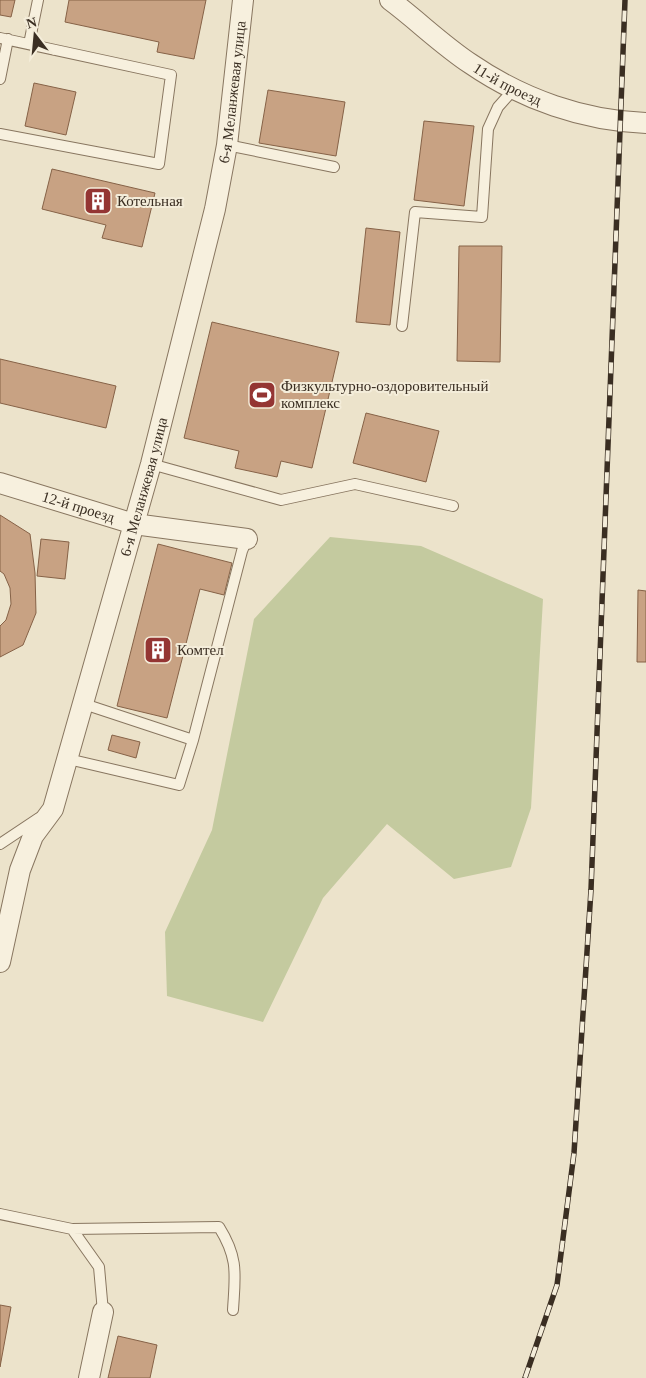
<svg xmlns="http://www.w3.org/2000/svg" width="646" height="1378" font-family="Georgia,serif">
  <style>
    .green { fill: #c4ca9f }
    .building { fill: #c8a283; stroke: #866247 }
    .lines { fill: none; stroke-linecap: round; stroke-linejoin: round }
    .service-casing { stroke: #887660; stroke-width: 12 }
    .minor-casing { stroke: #887660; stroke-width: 22 }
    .service { stroke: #f7f0de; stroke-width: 10 }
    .minor { stroke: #f7f0de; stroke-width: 20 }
    .rail-casing { stroke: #3a2e22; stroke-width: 5.5 }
    .rail { stroke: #f4edda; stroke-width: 4; stroke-dasharray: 11; stroke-linecap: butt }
    .labels { text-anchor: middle; stroke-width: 4; stroke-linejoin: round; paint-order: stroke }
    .street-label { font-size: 15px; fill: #3a2e22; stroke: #f4edda }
    .poi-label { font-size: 15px; fill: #3a2e22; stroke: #f4edda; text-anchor: start }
  </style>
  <rect width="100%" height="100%" fill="#ece3cb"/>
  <path class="green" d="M330,537l91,9 122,53 -12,209 -20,59 -57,12 -67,-55 -64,74 -60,124 -96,-26 -2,-64 47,-102 42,-211z"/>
  <path class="building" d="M0,0h15l-4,17 -11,-2z
    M69,0h137l-12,59 -37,-7 2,-10 -94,-20z
    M34,83l42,9 -10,43 -41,-9z
    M268,90l77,12 -9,54 -77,-13z
    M424,121l50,5 -10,80 -50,-6z
    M52,169l103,24 -13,54 -40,-9 4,-13 -64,-16z
    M366,228l34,4 -10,93 -34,-3z
    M459,246h43l-2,116 -43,-1z
    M212,322l127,30 -27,116 -31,-7 -4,16 -42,-9 4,-17 -55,-13z
    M0,359l116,27 -10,42 -106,-25z
    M366,413l73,18 -13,51 -73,-19z
    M0,515l30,19 5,39 1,40 -13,32 -23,12v-31l6,-6 5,-16 -1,-16 -6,-14 -4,-3z
    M41,539l28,3 -4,37 -28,-3z
    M158,544l74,19 -8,32 -24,-6 -33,129 -50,-12z
    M638,590l8,1v71h-9z
    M112,735l28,7 -4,16 -28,-8z
    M0,1305l11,2 -11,60z
    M118,1336l39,9 -7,33h-42z"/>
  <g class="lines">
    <defs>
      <path id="service" d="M0,38l171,37 -12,89 -159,-30
        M29,44l9,-44
        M0,79l8,-40
        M227,145l107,22
        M402,326l13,-114 67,5 6,-88 10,-22 16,-18
        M151,464l130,36 74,-16 98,22
        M84,704l109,36 49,-189 5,-12
        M68,759l111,26 14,-45
        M0,844l39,-26
        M0,1214l72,15 27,38 4,45
        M72,1229l147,-2c20,32 16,48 14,83"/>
      <g id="minor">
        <path id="s1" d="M390,0c27,20 52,45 81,64 51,35 113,57 175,59"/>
        <path id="s2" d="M0,483l134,41 113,15"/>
        <path id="s3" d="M0,962l20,-92 13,-34 20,-27 98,-345 64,-255 12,-64 16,-145"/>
        <path d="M89,1378l14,-66"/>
      </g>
    </defs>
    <use href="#service" class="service-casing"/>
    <use href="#minor" class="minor-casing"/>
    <use href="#service" class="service"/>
    <use href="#minor" class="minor"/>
    <defs>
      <path id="rail" d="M525,1378l32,-93 17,-132 17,-263 34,-890"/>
    </defs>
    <use href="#rail" class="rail-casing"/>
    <use href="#rail" class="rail"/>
  </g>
  <defs>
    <symbol id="building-square" viewBox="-11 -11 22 22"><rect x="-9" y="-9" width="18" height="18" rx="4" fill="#943533" stroke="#f4edda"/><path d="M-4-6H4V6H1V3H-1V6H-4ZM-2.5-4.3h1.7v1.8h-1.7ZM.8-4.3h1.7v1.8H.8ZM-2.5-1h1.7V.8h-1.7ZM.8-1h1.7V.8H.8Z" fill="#fff"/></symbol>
    <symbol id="stadium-square" viewBox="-11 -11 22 22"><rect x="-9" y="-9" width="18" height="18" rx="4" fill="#943533" stroke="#f4edda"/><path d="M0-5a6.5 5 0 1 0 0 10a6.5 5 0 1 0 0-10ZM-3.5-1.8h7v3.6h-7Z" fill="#fff"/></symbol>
  </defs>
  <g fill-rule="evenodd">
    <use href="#building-square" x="82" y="185" width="32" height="32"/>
    <use href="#stadium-square" x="246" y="379" width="32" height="32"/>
    <use href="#building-square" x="142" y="634" width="32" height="32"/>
  </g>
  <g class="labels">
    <g class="street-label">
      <text dy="5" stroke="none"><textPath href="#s1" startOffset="145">11-й проезд</textPath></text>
      <text dy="5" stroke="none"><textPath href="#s3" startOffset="904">6-я Меланжевая улица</textPath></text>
      <text dy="5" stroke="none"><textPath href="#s3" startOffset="499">6-я Меланжевая улица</textPath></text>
      <text dy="5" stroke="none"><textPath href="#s2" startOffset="82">12-й проезд</textPath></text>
    </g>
    <g class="poi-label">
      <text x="117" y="206">Котельная</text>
      <text x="281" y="391">Физкультурно-оздоровительный<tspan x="281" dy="17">комплекс</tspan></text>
      <text x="177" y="655">Комтел</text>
    </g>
  </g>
  <g transform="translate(35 35) rotate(344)" stroke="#f4edda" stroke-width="4" paint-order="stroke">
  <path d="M0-4L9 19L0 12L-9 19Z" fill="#3a2e22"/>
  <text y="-8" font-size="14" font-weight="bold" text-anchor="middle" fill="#3a2e22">N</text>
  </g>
</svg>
